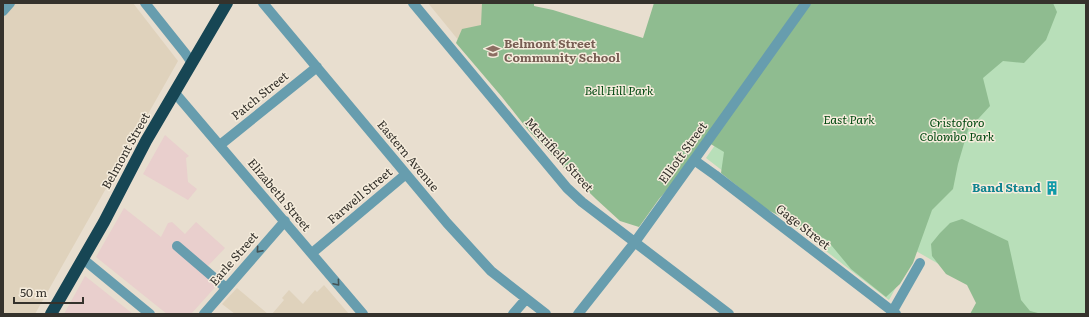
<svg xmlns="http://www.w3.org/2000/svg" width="1089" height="317" font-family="Literata,serif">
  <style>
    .commercial { fill: #e9cfcd }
    .built { fill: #dfd2bc }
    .green { fill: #b8dfb9 }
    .forest { fill: #8fbc90 }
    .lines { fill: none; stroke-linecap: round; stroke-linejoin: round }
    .minor { stroke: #679dae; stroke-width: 10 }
    .highway { stroke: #174654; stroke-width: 12 }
    .oneway { stroke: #445253 }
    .labels { text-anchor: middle; stroke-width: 3; stroke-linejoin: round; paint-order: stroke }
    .education-label { font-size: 12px; font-weight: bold; fill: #785e54; stroke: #f5ecdc; text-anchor: start }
    .park-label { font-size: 12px; font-style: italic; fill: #004810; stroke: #f5ecdc }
    .street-label { font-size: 12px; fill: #35322c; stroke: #f5ecdc }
    .culture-label { font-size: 12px; font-weight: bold; fill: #0d838f; stroke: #f5ecdc; text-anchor: end }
  </style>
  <rect width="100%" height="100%" fill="#e8decf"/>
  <path class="commercial" d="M165,135l24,21 -3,2 2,24 9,7 -9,11 -45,-26z
    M124,208l37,29 7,-14 4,-1 13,12 11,-12 29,26 -19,20 12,16 -27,30h-24l-71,-57z
    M85,276l48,38h-69z"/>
  <path class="built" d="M3,3h130l45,58 -143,253h-32z
    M428,3h106l-30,93z
    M324,285l25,29h-77l12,-14 -2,-2 7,-8 14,14 12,-14 2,2z
    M237,288l31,26h-33l-13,-10z"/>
  <path class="green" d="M815,3h271v311h-70l-39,-28 -61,-35 -27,49 -183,-142z"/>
  <path class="forest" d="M482,3h52v3l19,4 90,28 11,-35h399l4,9 -11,28 -22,23 -21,-2 -20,17 7,28 -22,24 -10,34 -5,25 -21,21 -19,53 -13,21 -14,13 -35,-28 -24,-29 -61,-31 -45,-36 3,-21 -15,-9 -50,56 -20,28 -19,-6 -24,-22 -34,-33 -34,-36 -26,-33 -46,-54 6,-14 19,-4z
    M962,219l46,22 13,59 9,11 12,3h-72l6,-11 -9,-18 -21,-11 -14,-18 -1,-12 9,-11 10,-10z"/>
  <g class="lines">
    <path class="minor" d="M145,3l40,50 7,10
      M263,3l184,220 44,48 55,43
      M413,3l154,185 15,14 147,112
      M3,11l7,-8
      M175,93l188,221
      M220,145l97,-78
      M694,160l21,15 181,139
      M177,246l49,42
      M312,253l94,-79
      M83,259l67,55
      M204,314l81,-93
      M513,314l13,-15
      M578,314l57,-72 59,-82 112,-157
      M891,314l29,-51"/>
    <path class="highway" d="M51,314l53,-92 42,-81 81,-138"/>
  </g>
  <defs><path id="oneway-chevron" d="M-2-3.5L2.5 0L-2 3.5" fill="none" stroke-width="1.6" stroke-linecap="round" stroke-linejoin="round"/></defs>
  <g class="oneway">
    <use href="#oneway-chevron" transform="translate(259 250) rotate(131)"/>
    <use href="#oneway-chevron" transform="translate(337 283) rotate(50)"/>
  </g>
  <defs>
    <symbol id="school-bare" viewBox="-9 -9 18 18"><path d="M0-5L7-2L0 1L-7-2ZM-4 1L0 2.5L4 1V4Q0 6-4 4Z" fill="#8d6e63" stroke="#f5ecdc" stroke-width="2.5" paint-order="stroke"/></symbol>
    <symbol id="building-bare" viewBox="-9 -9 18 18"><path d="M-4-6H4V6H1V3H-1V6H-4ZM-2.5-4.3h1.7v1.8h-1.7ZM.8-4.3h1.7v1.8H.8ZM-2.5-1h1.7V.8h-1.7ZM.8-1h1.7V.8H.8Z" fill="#0f9aa8" stroke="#f5ecdc" stroke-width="2.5" paint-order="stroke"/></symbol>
  </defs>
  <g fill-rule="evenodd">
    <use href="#school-bare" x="483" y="41" width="20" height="20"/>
    <use href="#building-bare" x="1042" y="178" width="20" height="20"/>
  </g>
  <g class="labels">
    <g class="education-label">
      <text x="504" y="48">Belmont Street<tspan x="504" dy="14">Community School</tspan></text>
    </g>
    <g class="park-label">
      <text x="619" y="95">Bell Hill Park</text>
      <text x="849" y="124">East Park</text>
      <text x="957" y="127">Cristoforo<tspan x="957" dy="14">Colombo Park</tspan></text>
    </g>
    <g class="street-label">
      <text transform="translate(260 96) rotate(-39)" y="4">Patch Street</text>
      <text transform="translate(126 151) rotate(-61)" y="4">Belmont Street</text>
      <text transform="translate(683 153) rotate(-54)" y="4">Elliott Street</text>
      <text transform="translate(559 155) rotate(48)" y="4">Merrifield Street</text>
      <text transform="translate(408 156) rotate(50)" y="4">Eastern Avenue</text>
      <text transform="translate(279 195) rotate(50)" y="4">Elizabeth Street</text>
      <text transform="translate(360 196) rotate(-40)" y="4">Farwell Street</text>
      <text transform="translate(803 227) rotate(38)" y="4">Gage Street</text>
      <text transform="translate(234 259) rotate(-49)" y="4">Earle Street</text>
    </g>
    <g class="culture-label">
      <text x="1041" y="192">Band Stand</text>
    </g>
  </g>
  <rect width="1089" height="317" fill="none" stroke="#35322c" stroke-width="8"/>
  <path d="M14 297v6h69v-6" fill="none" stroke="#35322c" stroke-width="2"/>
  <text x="20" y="297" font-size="12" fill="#35322c" stroke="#f5ecdc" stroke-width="3" paint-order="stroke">50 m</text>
</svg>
